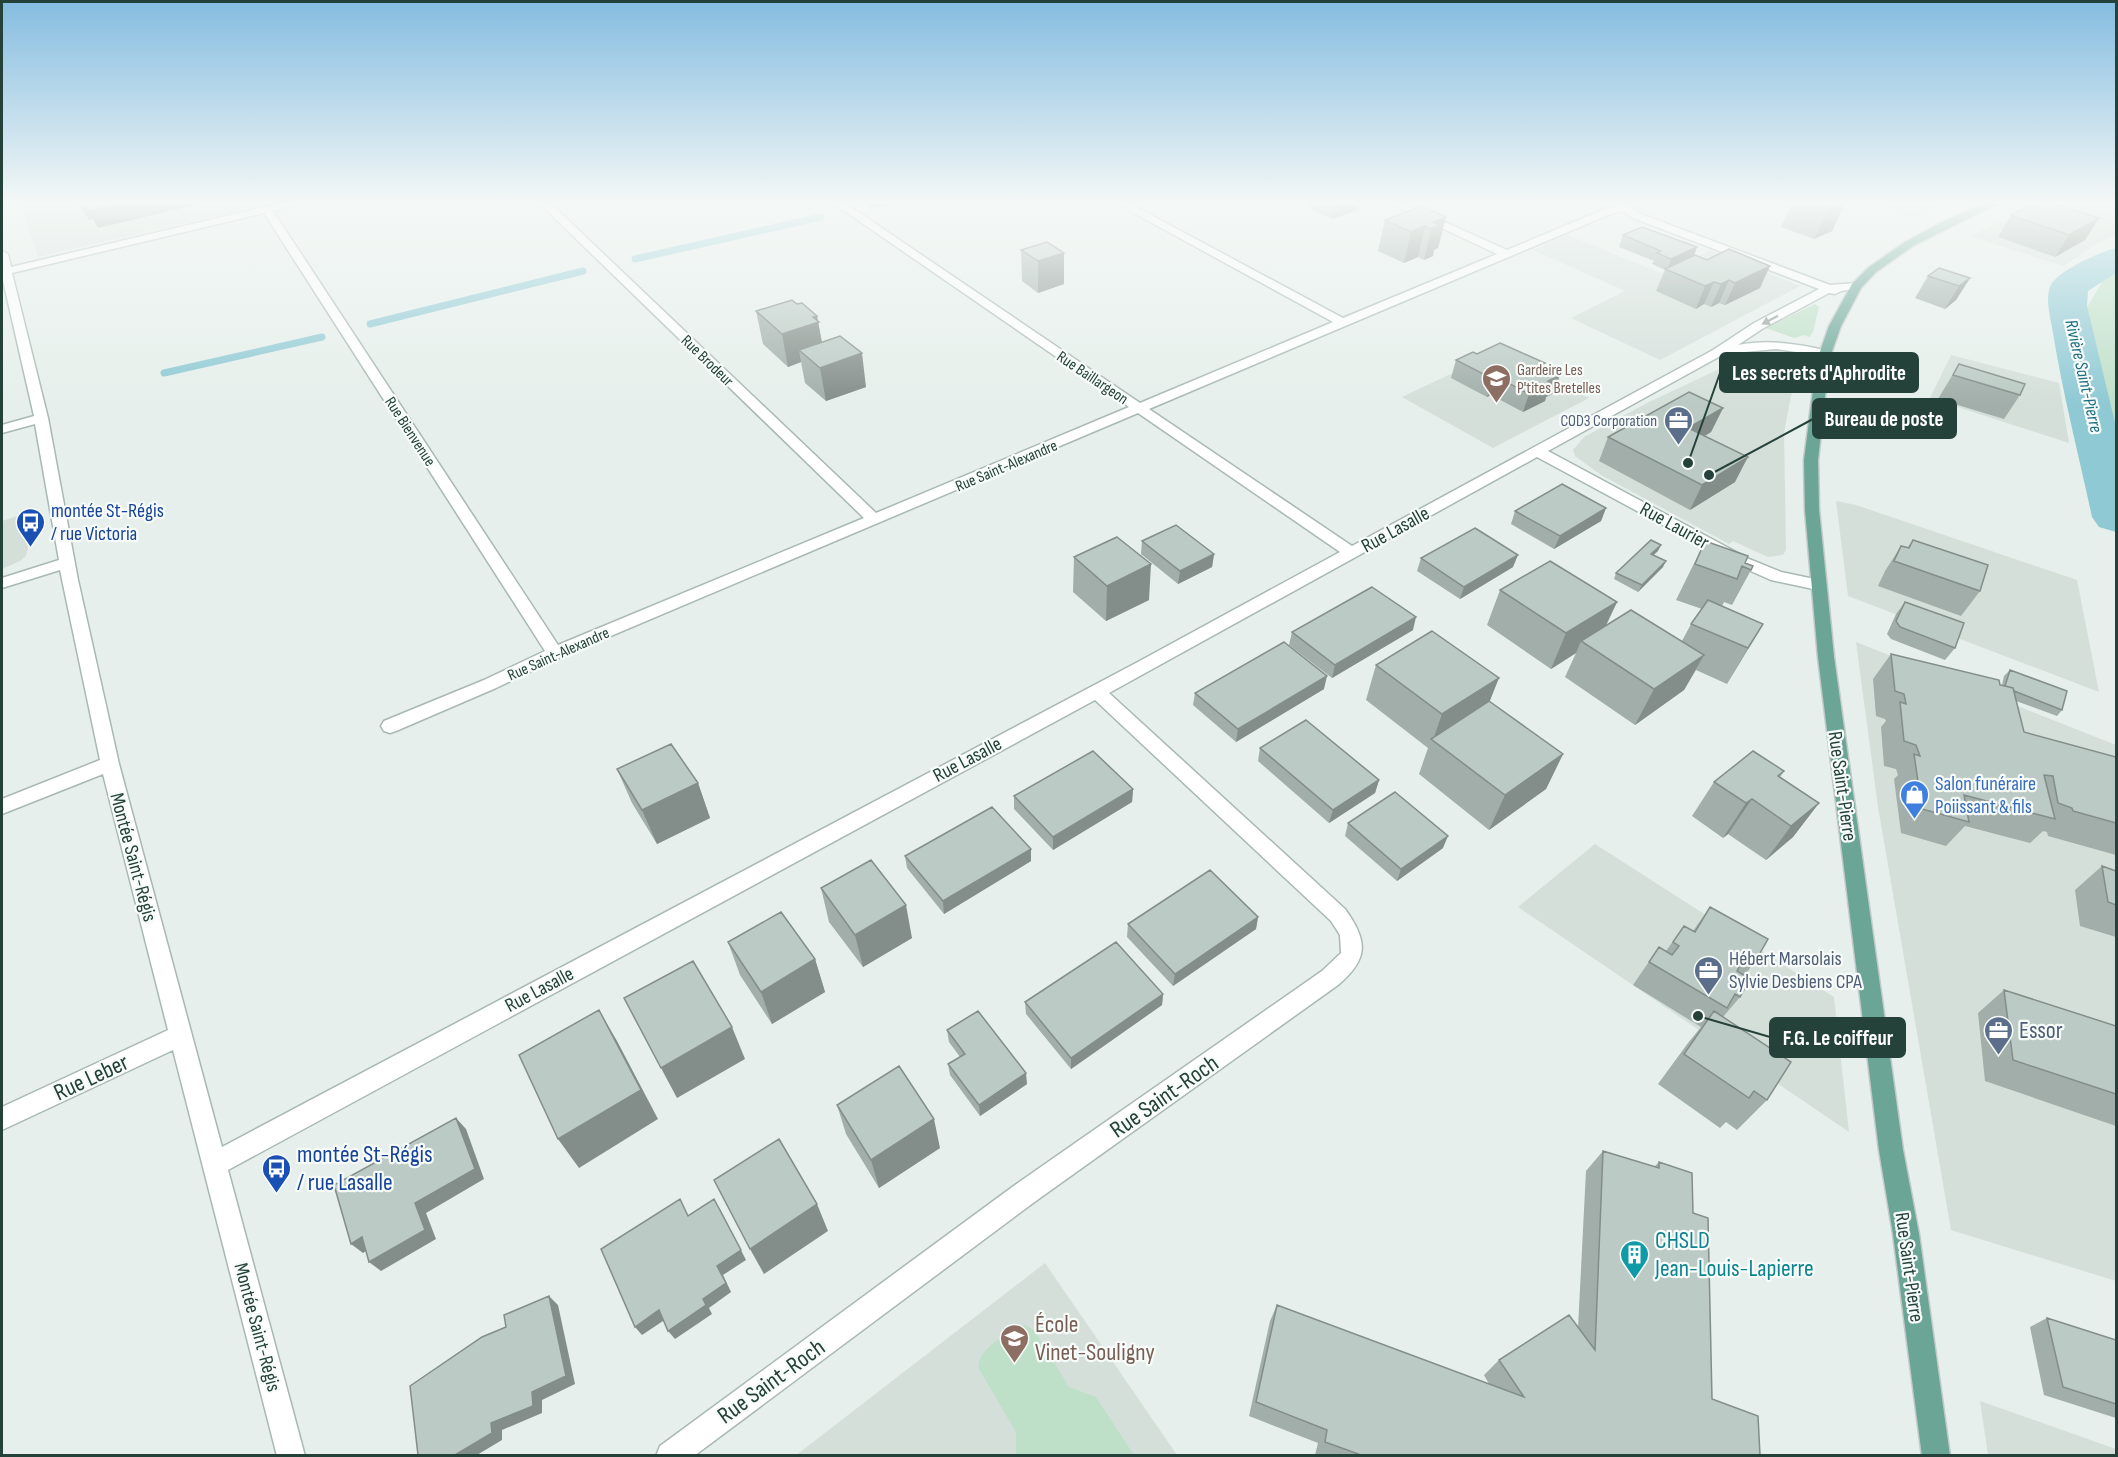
<svg xmlns="http://www.w3.org/2000/svg" width="2118" height="1457" font-family="'Sofia Sans Condensed',sans-serif">
  <style>
    .built { fill: #d4dfda }
    .green { fill: #bfe0c8 }
    .lines { fill: none; stroke-linecap: round; stroke-linejoin: round }
    .stream { stroke: #8ec9d4; stroke-width: 7 }
    .river { fill: #8ec9d4; fill-rule: evenodd }
    .minor-casing { stroke: #a8b8b2; stroke-width: 3 }
    .major-casing { stroke: #c2cac8; stroke-width: 3 }
    .minor { fill: #fff; fill-rule: evenodd }
    .major { fill: #6aa596; fill-rule: evenodd }
    .wall { fill: #a1aea9 }
    .shaded-wall { fill: #838d89 }
    .building { fill: #bbcac4; stroke: #838d89; stroke-width: 1.5 }
    .oneway { fill: #92a09c }
    .labels { text-anchor: middle; stroke-width: 4.5; stroke-linejoin: round; paint-order: stroke }
    .far-street-label { font-size: 16px; fill: #24423a; stroke: #f7fbf9 }
    .far-education-label { font-size: 16px; fill: #785e54; stroke: #f7fbf9; text-anchor: start }
    .far-service-label { font-size: 16px; fill: #4e5e75; stroke: #f7fbf9; text-anchor: end }
    .far-water-label { font-size: 18px; font-style: italic; fill: #1c6f80; stroke: #f7fbf9 }
    .transit-label { font-size: 20px; fill: #164399; stroke: #f7fbf9; text-anchor: start }
    .street-label { font-size: 20px; fill: #24423a; stroke: #f7fbf9 }
    .shop-label { font-size: 20px; fill: #366cbe; stroke: #f7fbf9; text-anchor: start }
    .service-label { font-size: 20px; fill: #4e5e75; stroke: #f7fbf9; text-anchor: start }
    .near-service-label { font-size: 24px; fill: #4e5e75; stroke: #f7fbf9; text-anchor: start }
    .near-street-label { font-size: 24px; fill: #24423a; stroke: #f7fbf9 }
    .near-transit-label { font-size: 24px; fill: #164399; stroke: #f7fbf9; text-anchor: start }
    .near-culture-label { font-size: 24px; fill: #0d838f; stroke: #f7fbf9; text-anchor: start }
    .near-education-label { font-size: 24px; fill: #785e54; stroke: #f7fbf9; text-anchor: start }
    .leader { fill: none; stroke: #24423a; stroke-width: 2 }
    .callout-dot { fill: #24423a; stroke: #f7fbf9; stroke-width: 2 }
    .callout { fill: #24423a; stroke: #24423a; stroke-width: 2 }
    .callout-label { font-size: 21px; text-anchor: middle; font-weight: bold; fill: #fff }
  </style>
  <rect width="100%" height="100%" fill="#e6efeb"/>
  <path class="built" d="M20,201h262l-244,56z
    M1865,201h86l-36,18z
    M2050,201h66v35l-21,8 -31,22 -95,-30z
    M1567,235l94,38 50,-23 89,36 -140,74 -89,-42 54,-27 -92,-41z
    M1773,348l25,11 -14,74 2,117 -3,5 -15,2 -35,-16 -4,3 -128,-69 -26,-19 -2,-6 11,-13 65,-35 113,-53z
    M1497,352l92,46 -96,50 -91,-51z
    M1951,355l108,28 10,60 -139,-45z
    M1836,501l20,4 221,75 22,112 -251,-96z
    M24,514l4,33 -2,9 -6,5 -18,8v-48z
    M1856,642l260,103v536l-165,-51 -73,-423z
    M1595,844l239,153 15,135 -331,-225z
    M1045,1263l132,192 -382,1z
    M1980,1401l136,48v6h-128z"/>
  <path class="green" d="M2116,271v160l-23,-84 -7,-38 19,-32z
    M1815,304l4,3 -6,25 -4,5 -5,-2 -10,3 -28,-10z
    M1025,1325l9,5 35,57 27,10 38,58h-118v-23l-37,-63c-4,-19 30,-38 46,-44z"/>
  <g class="lines">
    <path class="stream" d="M872,205l17,-4
      M635,259l186,-42
      M370,324l213,-53
      M164,373l158,-36"/>
    <path class="river" d="M2116,248v25l-28,18 -1,15 29,121v105l-17,-5 -7,-10c-13,-61 -29,-122 -39,-184 -2,-14 -8,-32 -3,-46 6,-16 50,-35 66,-39z"/>
    <defs>
      <path id="minor" d="M290,201h18l-35,10 285,434 306,-127 -327,-317h11l328,312 253,-106 -299,-206h12l298,202 193,-81 -221,-121h13l218,117 154,-64 -113,-53h14l109,49 93,-39 17,-5 -6,-5h12l18,13 189,71 26,-2 6,3 -2,2 -19,3 -6,3 -6,-1 -67,36 -24,16c31,-6 61,-1 91,6l2,3 -2,3 -53,-8 -52,5 -176,97 201,108 32,13 43,9 2,4 -8,5 -47,-10 -34,-15 -200,-108 -428,236 236,216c23,32 24,50 -7,76l-305,218 -339,253h-38l4,-10 355,-261 307,-214 19,-18 -1,-18 -9,-14 -236,-221 -867,470 77,286h-28l-104,-406 -171,80v-23l166,-77 -65,-256 -101,40v-15l98,-39 -40,-190 -58,18v-10l57,-18 -24,-136 -33,9v-8l32,-9 -32,-140v-25l6,3 3,13zM1623,211l10,7 186,71 -65,34 -41,27 -361,196 -203,-137 459,-194zM264,213l281,438 -61,29 -100,41 -3,5 3,5 6,2 6,-2 100,-43 65,-31 577,-244 202,139 -204,111 -914,484 -103,-383 -41,-184 -30,-162 -36,-145z"/>
      <path id="major" d="M1989,201h14l-90,45 -37,26 -15,16 -20,38 -12,34 -11,100 1,50 15,147 69,493 16,84 31,222h-28l-29,-222 -14,-84 -61,-493 -13,-147 -1,-50 13,-100 12,-34 23,-42 16,-16 37,-26 39,-21z"/>
    </defs>
    <use href="#minor" class="minor-casing"/>
    <use href="#major" class="major-casing"/>
    <use href="#minor" class="minor"/>
    <use href="#major" class="major"/>
  </g>
  <path class="wall" d="M1311,201h49l-2,9 -26,9 -22,-10z
    M1793,201h53l-14,30 -18,8 -33,-12z
    M2011,215l88,3 -14,22 -30,17 -57,-20z
    M1446,217l-8,31 -4,2 -1,6 -9,4 -6,-3 -14,6 -26,-12 7,-31z
    M1623,235l71,20 66,33 -35,17 -6,-2 -8,4 -7,-3 -8,5 -40,-18 9,-21 -13,-6 2,-3 -35,-14z
    M1021,250l43,3v31l-26,9 -16,-12z
    M1928,276l42,2 -14,22 -11,9 -30,-11z
    M756,311l61,5 5,26 44,45 -40,14 -21,-18 -4,-21 -13,5 -25,-23z
    M1477,354l67,13 16,8 -6,18 -8,4 -1,4 -22,11 -32,-17 -4,2 -36,-19 5,-18z
    M1959,364l61,31 -16,24 -66,-20z
    M1723,408l-12,24 -6,4 30,46 -45,28 -91,-49 9,-24z
    M1606,508l-5,13 -47,28 -43,-25 4,-13z
    M1913,540l67,51 -19,25 -83,-30 7,-15 16,-25 6,2z
    M1142,541l72,13 -2,13 -34,17 -37,-30z
    M1705,541l40,22 6,7 -19,35 -8,-3 -2,4 41,18 -36,60 -31,-14 -12,20 -49,35 -70,-48 11,-24 -25,16 -64,-44 13,-35 117,12 -11,24 76,15 9,-17 11,-15 -26,-9z
    M1658,551l-5,4 10,12 -25,25 -24,-13 2,-6z
    M1074,557l75,43 -43,21 -33,-29z
    M1421,558l92,9 -53,32 -43,-28z
    M1905,602l50,46 -10,12 -54,-21 -4,-5 9,-20z
    M1413,630l-81,48 -43,-33 3,-13z
    M1891,654l111,31 2,-9 6,-6 52,40 -5,6 -41,-15 8,31 92,25v98l-68,-19 -1,-4 -4,-1 -13,12 -65,-17 -19,20 -45,-13 -7,-54 4,-4 -2,-6 -12,-3 -3,-39 5,-6 -1,-2 -9,-3 -3,-37z
    M1376,665l114,37 73,52 -17,35 -57,41 -70,-56 9,-26 -62,-48z
    M1324,689l-88,53 -43,-37 2,-12z
    M1260,748l119,32 -4,13 -46,30 -71,-62z
    M617,769l81,14 12,35 -53,26 -25,-41z
    M1784,771l-4,6 39,26 -26,34 -27,23 -38,-26 -5,4 -31,-22 22,-34z
    M1133,789l-1,13 -79,48 -39,-41v-13z
    M1348,823l95,25 -46,33 -52,-45z
    M1031,849v12l-87,53 -37,-46 -2,-12z
    M2102,866l14,5v66l-36,-11 -5,-36z
    M821,888l91,50 -49,29 -34,-45z
    M1710,907l46,53 -12,16 -4,21 -17,20 44,83 -30,30 -11,-8 -6,6 -62,-44 30,-41 13,-16 -68,-42 26,-38 7,4 18,-25 9,5z
    M1258,917l-2,12 -83,57 -46,-49 1,-13z
    M728,942l87,17 10,33 -53,32 -32,-49z
    M2004,990l112,36v100l-131,-45 -7,-68z
    M1163,994l-1,11 -91,64 -45,-55 -1,-12z
    M947,1030l80,54 -47,32 -30,-41 -2,-11 12,-7 -11,-15z
    M837,1105l103,43 -61,40 -33,-54z
    M1603,1151l51,16 5,-5 34,51 19,186 48,56h-445l3,-12 -69,-27 21,-95 7,-16 212,79 -5,-9 15,-15 79,-32 8,-157z
    M2047,1318l69,22v78l-72,-23 -14,-68z"/>
  <path class="shaded-wall" d="M133,201h75l1,1 -111,26 -5,-9 -4,1 -10,-16 5,-1z
    M1335,201h25l-2,9 -26,9z
    M1846,201l-14,30 -18,8 15,-30z
    M1446,217l-8,31 -4,2 -1,6 -9,4 9,-38z
    M2099,218l-14,22 -30,17 14,-22z
    M1425,226l-7,31 -14,6 7,-31z
    M1697,247l-4,12 -26,12 4,-12z
    M1064,253v31l-26,9v-32z
    M1770,266l-10,22 -35,17 10,-22z
    M1970,278l-14,22 -11,9 14,-23z
    M1729,280l-10,23 -8,4 10,-23z
    M1714,282l-10,22 -8,5 9,-23z
    M817,316l7,39 -25,-5 2,12 -13,5 -6,-33z
    M862,353l4,34 -40,14 -6,-33z
    M1560,375l-6,18 -8,4 -1,4 -22,11 6,-18 19,-13z
    M1497,377l-6,18 -4,2 6,-18z
    M1723,408l-12,24 -34,20 11,-24z
    M1748,457l-13,25 -45,28 12,-25z
    M1606,508l-5,13 -47,28 6,-13z
    M1661,545l-3,6 -10,9 3,-6z
    M1214,554l-2,13 -34,17 2,-13z
    M1518,555l-5,12 -53,32 4,-12z
    M1666,561l-3,6 -25,25 4,-7z
    M1151,564l-2,36 -43,21 1,-35z
    M1617,602l-17,35 -19,4 -5,12 -25,16 15,-36z
    M1416,617l-3,13 -81,48 3,-13z
    M1763,624l-36,60 21,-36z
    M1704,655l-20,35 -49,35 19,-36z
    M1327,676l-3,13 -88,53 2,-13z
    M1499,678l-14,35 -52,27 9,-26z
    M1563,754l-17,35 -57,41 16,-35z
    M1379,780l-4,13 -46,30 4,-13z
    M698,783l12,35 -53,26 -15,-34z
    M1133,789l-1,13 -79,48v-13z
    M1752,799l-24,35 -5,4 23,-35z
    M1819,803l-26,34 -27,23 25,-34z
    M1448,836l-5,12 -46,33 4,-12z
    M1031,849v12l-87,53 -1,-13z
    M906,905l6,33 -49,29 -8,-32z
    M1258,917l-2,12 -83,57 2,-12z
    M815,959l10,33 -53,32 -11,-32z
    M1163,994l-1,11 -91,64v-11z
    M599,1010l18,31 41,78 -79,49 -21,-29z
    M732,1027l13,32 -68,39 -16,-30z
    M1026,1073l1,11 -47,32 -1,-11z
    M456,1118l10,11 18,50 -58,34 10,26 -55,32 -12,-9 46,-59z
    M934,1119l6,29 -61,40 -8,-28z
    M817,1204l11,27 -64,43 -14,-25z
    M720,1209l26,51 -23,15 8,17 -22,16 3,6 -37,25 -7,-8 35,-32 14,-33z
    M362,1237l11,9 -10,7 -12,-9z
    M549,1296l9,9 17,79 -33,16v13l-40,17v10l-25,15h-22l36,-32 41,-31z
    M659,1310l7,9 -24,16 -7,-8z"/>
  <path class="building" d="M77,201h56l-45,10 -4,-8 -5,1z
    M1808,201h38l-17,8z
    M2038,201h7l54,17 -30,17 -58,-20z
    M1421,206l25,11 -13,5 7,3 -9,4 -6,-3 -14,6 -26,-12z
    M1642,227l55,20 -26,12 -14,-6 4,-2 -38,-16z
    M1047,242l17,11 -26,8 -17,-11z
    M1729,249l41,17 -35,17 -6,-3 -8,4 -7,-2 -9,4 -40,-17 30,-14 12,5z
    M1939,268l31,10 -11,8 -31,-10z
    M792,300l5,4 5,-1 15,13 -4,1 6,5 -37,12 -26,-23z
    M840,336l22,17 -42,15 -21,-18z
    M1500,343l45,20 -4,2 19,10 -12,6 3,1 -22,12 -32,-17 -4,2 -37,-19 17,-8 4,2z
    M1959,364l66,20 -5,11 -67,-20z
    M1689,392l34,16 -35,20 60,29 -46,28 -94,-48z
    M1562,484l44,24 -46,28 -45,-25z
    M1176,525l38,29 -34,17 -38,-30z
    M1475,528l43,27 -54,32 -43,-29z
    M1117,537l34,27 -44,22 -33,-29z
    M1651,540l10,5 -10,9 15,7 -24,24 -26,-12z
    M1913,540l75,25 -8,26 -86,-30 7,-15 8,2z
    M1705,541l43,15 -3,7 8,3 -2,4 -9,-4 -5,13 -42,-15z
    M1550,561l67,41 -51,31 -66,-43z
    M1372,587l44,30 -81,48 -43,-33z
    M1708,600l55,24 -15,24 -57,-24z
    M1905,602l59,21 -9,25 -55,-21 -4,-6z
    M1631,610l73,45 -50,34 -73,-48z
    M1432,631l67,47 -57,36 -66,-49z
    M1284,642l43,34 -89,53 -43,-36z
    M1891,654l108,26 1,5 13,3 11,44 92,25v66l-43,-12 -1,-3 -14,-5 -5,-27 -9,-1 11,44 -91,-24 5,27 -47,-13 -8,-55 6,2 -4,-11 -12,-4 -4,-39 6,2 -2,-10 -9,-3z
    M2010,670l57,21 -5,19 -48,-19 -1,-3 -8,-2z
    M1489,701l74,53 -58,41 -74,-56z
    M1306,720l73,60 -46,30 -73,-62z
    M671,744l27,39 -56,27 -25,-41z
    M1093,751l40,38 -80,48 -39,-41z
    M1753,751l31,20 -6,5 41,27 -28,23 -39,-27 -6,4 -32,-21z
    M1395,792l53,44 -47,33 -53,-46z
    M992,807l39,42 -88,52 -38,-45z
    M871,860l35,45 -51,30 -34,-47z
    M2102,866l14,5v34l-8,-3z
    M1210,870l48,47 -83,57 -47,-50z
    M1710,907l58,32 -12,21 -10,-5 -9,16 13,8 -10,18 -5,-3 -8,14 -78,-46 10,-15 13,8 7,-9 -6,-4 11,-16 11,6z
    M781,912l34,47 -54,33 -33,-50z
    M1116,942l47,52 -92,64 -46,-56z
    M693,961l39,66 -71,41 -37,-70z
    M2004,990l112,36v68l-103,-34z
    M599,1010l42,80 -83,49 -39,-84z
    M978,1011l48,62 -47,32 -31,-41 17,-10 -18,-24z
    M1714,1011l77,51 -24,38 -13,-9 -5,7 -65,-44z
    M899,1066l35,53 -63,41 -34,-55z
    M456,1118l19,51 -60,34 10,27 -56,32 -7,-25 -11,7 -17,-59z
    M779,1139l38,65 -67,45 -36,-69z
    M1603,1151l56,17v-6l33,11 1,40 15,5 4,181 46,17 2,39h-399l-36,-13 2,-12 -71,-28 21,-97 247,92 -25,-37 70,-45 26,35z
    M680,1199l8,17 26,-17 27,51 -24,16 9,17 -23,16 3,6 -38,26 -9,-21 -24,17 -34,-78z
    M549,1296l17,80 -34,16 1,14 -42,17 1,10 -37,22h-37l-8,-69 72,-49 24,-10 -2,-12z
    M2047,1318l69,22v64l-53,-17z"/>
  <defs><path id="oneway-solid" d="M-6-.8H1V-3.2L6.5 0L1 3.2V.8H-6Z" transform="scale(1.5)"/></defs>
  <use class="oneway" href="#oneway-solid" transform="translate(1770 320) rotate(152)"/>
  <linearGradient id="sky" x2="0" y2="1"><stop stop-color="#84bce0"/><stop offset="0.5" stop-color="#f4f8f6"/><stop offset="1" stop-color="#f4f8f6" stop-opacity="0"/></linearGradient>
  <rect width="2118" height="405" fill="url(#sky)"/>
  <defs>
    <symbol id="school-pin" viewBox="-11 -11 22 30"><path d="M0 17L-7.5 6A9.5 9.5 0 1 1 7.5 6Z" fill="#8d6e63" stroke="#f7fbf9"/><path d="M0-5L7-2L0 1L-7-2ZM-4 1L0 2.5L4 1V4Q0 6-4 4Z" fill="#fff"/></symbol>
    <symbol id="office-pin" viewBox="-11 -11 22 30"><path d="M0 17L-7.5 6A9.5 9.5 0 1 1 7.5 6Z" fill="#5c6f8a" stroke="#f7fbf9"/><path d="M-6-3h4V-5.5h4V-3h4V5H-6ZM-1-4.5V-3h2v-1.5ZM-6 0V1H6V0Z" fill="#fff"/></symbol>
    <symbol id="bus-pin" viewBox="-11 -11 22 30"><path d="M0 17L-7.5 6A9.5 9.5 0 1 1 7.5 6Z" fill="#1a4fb4" stroke="#f7fbf9"/><path d="M-5-6H5V4H4V6H2V4H-2V6H-4V4H-5ZM-3.5-4V0h7V-4ZM-3.5 1.2v1.5H-2V1.2ZM2 1.2v1.5H3.5V1.2Z" fill="#fff"/></symbol>
    <symbol id="shop-pin" viewBox="-11 -11 22 30"><path d="M0 17L-7.5 6A9.5 9.5 0 1 1 7.5 6Z" fill="#3f7fe0" stroke="#f7fbf9"/><path d="M-5-2.5h2.3a2.7 3.5 0 0 1 5.4 0H5L5.5 6h-11ZM-1.5-2.5h3a1.5 2.3 0 0 0-3 0Z" fill="#fff"/></symbol>
    <symbol id="building-pin" viewBox="-11 -11 22 30"><path d="M0 17L-7.5 6A9.5 9.5 0 1 1 7.5 6Z" fill="#0f9aa8" stroke="#f7fbf9"/><path d="M-4-6H4V6H1V3H-1V6H-4ZM-2.5-4.3h1.7v1.8h-1.7ZM.8-4.3h1.7v1.8H.8ZM-2.5-1h1.7V.8h-1.7ZM.8-1h1.7V.8H.8Z" fill="#fff"/></symbol>
  </defs>
  <g fill-rule="evenodd">
    <use href="#school-pin" x="1480" y="362" width="33" height="45"/>
    <use href="#office-pin" x="1662" y="404" width="33" height="45"/>
    <use href="#bus-pin" x="14" y="506" width="33" height="45"/>
    <use href="#shop-pin" x="1898" y="778" width="33" height="45"/>
    <use href="#office-pin" x="1692" y="954" width="33" height="45"/>
    <use href="#office-pin" x="1982" y="1014" width="33" height="45"/>
    <use href="#bus-pin" x="260" y="1152" width="33" height="45"/>
    <use href="#building-pin" x="1618" y="1238" width="33" height="45"/>
    <use href="#school-pin" x="998" y="1322" width="33" height="45"/>
  </g>
  <g class="labels">
    <g class="far-street-label">
      <text transform="translate(708 360) rotate(44)" y="6">Rue Brodeur</text>
      <text transform="translate(1093 377) rotate(34)" y="6">Rue Baillargeon</text>
      <text transform="translate(411 431) rotate(57)" y="6">Rue Bienvenue</text>
      <text transform="translate(1006 465) rotate(-23)" y="6">Rue Saint-Alexandre</text>
      <text transform="translate(558 653) rotate(-24)" y="6">Rue Saint-Alexandre</text>
    </g>
    <g class="far-education-label">
      <text x="1517" y="375">Gardeire Les<tspan x="1517" dy="18">P'tites Bretelles</tspan></text>
    </g>
    <g class="far-service-label">
      <text x="1657" y="426">COD3 Corporation</text>
    </g>
    <g class="far-water-label">
      <text transform="translate(2084 376) rotate(77)" y="6">Rivière Saint-Pierre</text>
    </g>
    <g class="transit-label">
      <text x="51" y="517">montée St-Régis<tspan x="51" dy="23">/ rue Victoria</tspan></text>
    </g>
    <g class="street-label">
      <text transform="translate(1675 525) rotate(29)" y="7">Rue Laurier</text>
      <text transform="translate(1395 529) rotate(-29)" y="7">Rue Lasalle</text>
      <text transform="translate(967 759) rotate(-28)" y="7">Rue Lasalle</text>
      <text transform="translate(1843 786) rotate(82)" y="7">Rue Saint-Pierre</text>
      <text transform="translate(134 857) rotate(75)" y="7">Montée Saint-Régis</text>
      <text transform="translate(539 989) rotate(-28)" y="7">Rue Lasalle</text>
      <text transform="translate(1910 1267) rotate(82)" y="7">Rue Saint-Pierre</text>
      <text transform="translate(258 1327) rotate(75)" y="7">Montée Saint-Régis</text>
    </g>
    <g class="shop-label">
      <text x="1935" y="790">Salon funéraire<tspan x="1935" dy="23">Poiissant &amp; fils</tspan></text>
    </g>
    <g class="service-label">
      <text x="1729" y="965">Hébert Marsolais<tspan x="1729" dy="23">Sylvie Desbiens CPA</tspan></text>
    </g>
    <g class="near-service-label">
      <text x="2019" y="1038">Essor</text>
    </g>
    <g class="near-street-label">
      <text transform="translate(91 1077) rotate(-25)" y="8">Rue Leber</text>
      <text transform="translate(1164 1096) rotate(-35)" y="8">Rue Saint-Roch</text>
      <text transform="translate(771 1381) rotate(-36)" y="8">Rue Saint-Roch</text>
    </g>
    <g class="near-transit-label">
      <text x="297" y="1162">montée St-Régis<tspan x="297" dy="28">/ rue Lasalle</tspan></text>
    </g>
    <g class="near-culture-label">
      <text x="1655" y="1248">CHSLD<tspan x="1655" dy="28">Jean-Louis-Lapierre</tspan></text>
    </g>
    <g class="near-education-label">
      <text x="1035" y="1332">École<tspan x="1035" dy="28">Vinet-Souligny</tspan></text>
    </g>
  </g>
  <path class="leader" d="M1688 463L1720 373M1709 475L1813 419M1698 1016L1770 1037"/>
  <g class="callout-dot">
    <circle cx="1688" cy="463" r="6"/>
    <circle cx="1709" cy="475" r="6"/>
    <circle cx="1698" cy="1016" r="6"/>
  </g>
  <g class="callout">
    <rect x="1720" y="353" width="198" height="39" rx="6"/>
    <rect x="1813" y="399" width="143" height="39" rx="6"/>
    <rect x="1770" y="1018" width="135" height="39" rx="6"/>
  </g>
  <g class="callout-label">
    <text x="1819" y="380">Les secrets d'Aphrodite</text>
    <text x="1884" y="426">Bureau de poste</text>
    <text x="1838" y="1045">F.G. Le coiffeur</text>
  </g>
  <rect width="2118" height="1457" fill="none" stroke="#24423a" stroke-width="6"/>
</svg>
